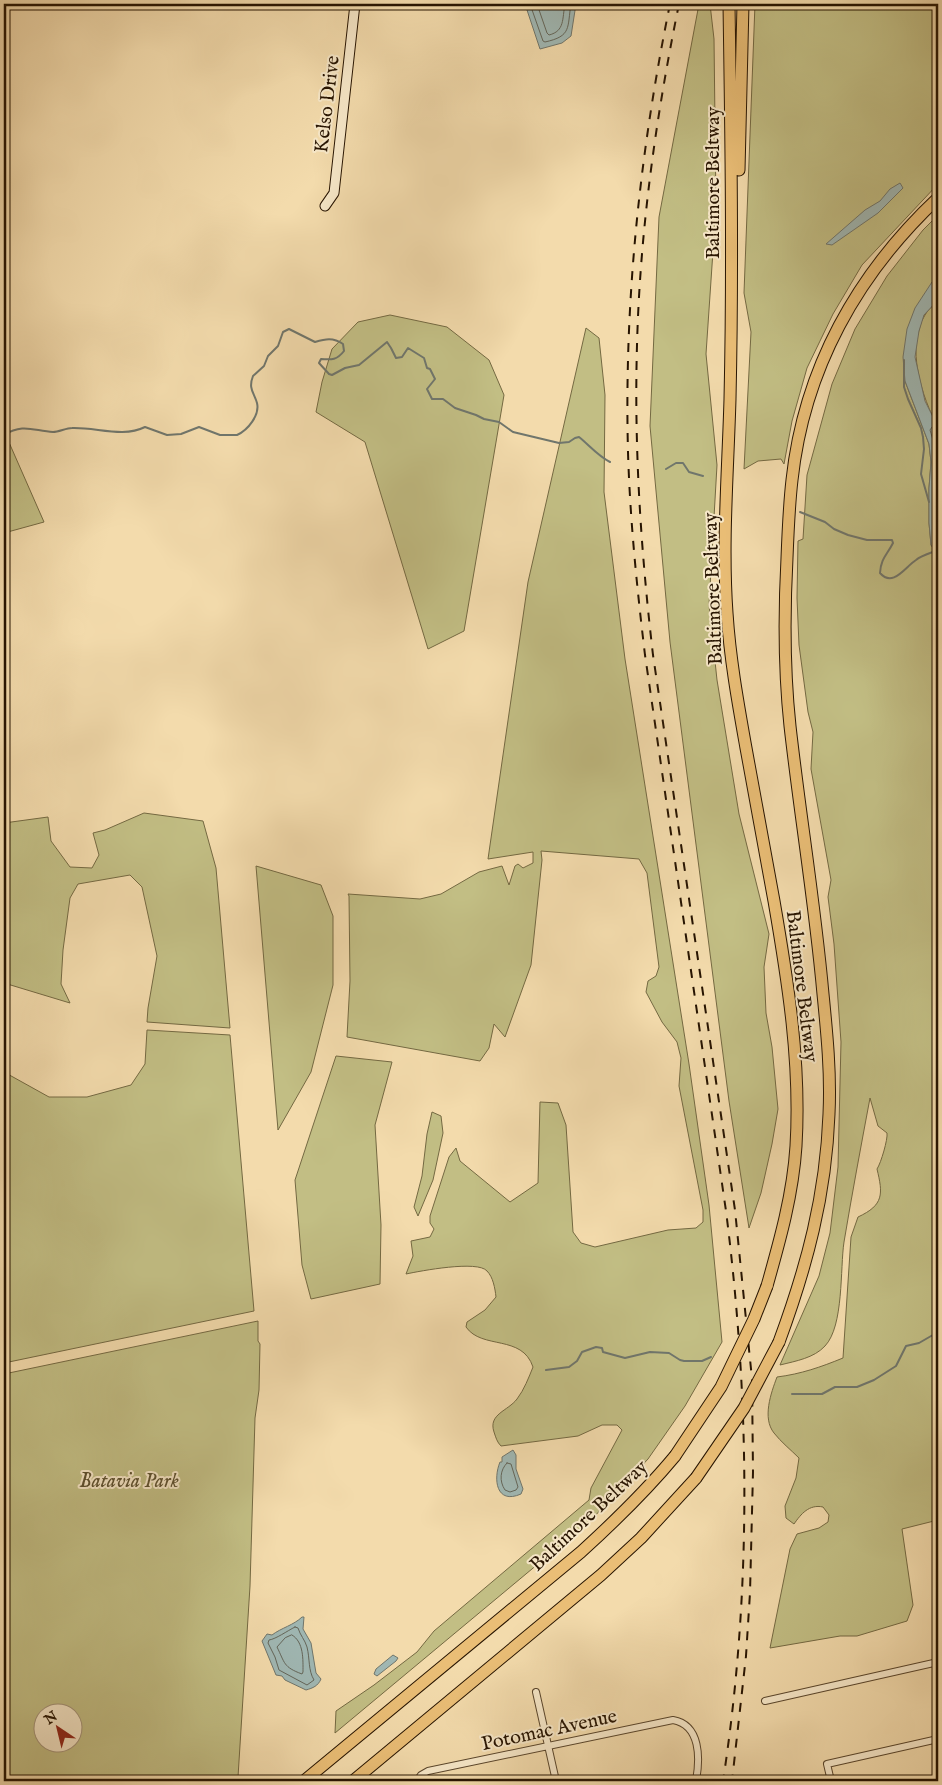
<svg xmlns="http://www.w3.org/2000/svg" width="942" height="1785" font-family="'IM FELL English',serif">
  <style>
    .green { fill: #c2be84; stroke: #746942; fill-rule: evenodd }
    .water { fill: #a0b8b4; stroke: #70766c }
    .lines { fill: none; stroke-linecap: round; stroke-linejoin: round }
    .shore { stroke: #64665a; stroke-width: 1 }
    .stream { stroke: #70766c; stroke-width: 2 }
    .street-casing { stroke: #5a462c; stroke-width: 8 }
    .secondary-casing { stroke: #271401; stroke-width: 11 }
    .highway-casing { stroke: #271401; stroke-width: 13 }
    .street { stroke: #f7e8c9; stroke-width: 6 }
    .secondary { stroke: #f7e8c9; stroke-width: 9 }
    .highway { stroke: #eabe76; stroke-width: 11 }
    .rail { stroke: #271401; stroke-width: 2; stroke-dasharray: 9 9; stroke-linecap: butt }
    .highway-bridge-casing { stroke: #271401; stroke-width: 13; stroke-linecap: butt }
    .highway-bridge { stroke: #eabe76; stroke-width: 11 }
    .labels { text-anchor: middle; stroke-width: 4; stroke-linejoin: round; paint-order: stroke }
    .street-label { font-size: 20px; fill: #271401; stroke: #f7e8c9 }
    .park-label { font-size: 20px; font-style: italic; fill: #5d502f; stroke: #f7e8c9 }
  </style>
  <rect width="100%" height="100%" fill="#f3dbac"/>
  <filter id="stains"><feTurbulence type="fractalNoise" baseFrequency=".004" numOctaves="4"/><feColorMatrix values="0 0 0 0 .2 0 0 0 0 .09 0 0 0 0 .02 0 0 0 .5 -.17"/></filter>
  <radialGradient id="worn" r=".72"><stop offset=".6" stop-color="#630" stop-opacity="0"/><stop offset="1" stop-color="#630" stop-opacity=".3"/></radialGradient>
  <path class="green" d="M699,4h11l4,35 2,168 -10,147 11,111 -8,140 8,75 22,134 30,120 -5,33 2,46 6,34 6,62 -6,35 -11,49 -12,35 -20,-127 -59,-459 -20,-216 9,-209z
    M755,4h183v180l-76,81 -29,49 -26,54 -15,53 -8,43 -3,-5 -23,2 -14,8 7,-137 -7,-39z
    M938,215v62l-6,6 -27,98 24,63 2,18 -2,26v35l2,22 7,10v940h-2l2,25 -36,9 11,76 -6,16 -50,15h-17l-70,12 20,-99 7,-15 22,-6 9,-6 1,-7 -6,-8c-14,-3 -22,7 -29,17l-8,-6 -1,-12 11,-28 3,-20c-8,-8 -18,-16 -25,-25 -12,-15 -3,-40 3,-56 24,-3 44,-10 66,-19l8,-121 7,-20c26,-12 25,-23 19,-48 4,-6 11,-30 10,-36l-9,-7 -8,-28c-9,48 -18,96 -26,144 -4,26 0,84 -19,104 -11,12 -29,15 -45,19l39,-89 11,-43 8,-66 3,-125 -7,-98 -6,-47 3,-17 -20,-111 2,-37 -5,-20 -9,-67 -2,-47 1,-57 5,-2 4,-64 25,-91 23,-55 32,-53 36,-46z
    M938,300v127c-16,-29 -33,-81 -13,-112 3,-6 9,-10 13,-15z
    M390,315l57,12 42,33 15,35 -40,236 -36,18 -63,-207 -49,-30 6,-30 10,-33 26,-27z
    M586,328l13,10 6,57 -1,97 21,167 64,405 20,141 13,137 -37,64 -37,53 -56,60 -257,214 1,-22 38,-26 43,-33 17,-21 155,-131 2,-12 31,-58 -5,-5h-15l-24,11 -77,10c-4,-4 -5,-8 -7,-14 -6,-18 14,-21 23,-33 7,-9 12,-22 16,-32 -11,-33 -51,-17 -67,-40l1,-5 18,-12 11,-13c-1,-9 -3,-20 -9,-26 -9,-11 -67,0 -81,3l7,-18 -2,-15 19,-4 4,-8 -4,-6v-7l19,-59 7,-9 4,13 50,41 28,-19 2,-81 18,1 8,22 7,107 8,11 14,4 73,-17 28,-2 7,-6v-12l-24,-124 2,-28 -4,-16 -15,-20 -16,-30 2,-11 8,-5 3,-9 -12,-94 -8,-14 -98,-8 1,9 -11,105 -26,72 -11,-13 -5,24 -9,13 -133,-24 3,-56 -1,-85 -1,-2 72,5 21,-5 38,-22 23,-6 7,19 6,-19 3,-2 5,4 10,-5v-11l-45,7 40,-277z
    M4,431l40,91 -40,11z
    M144,813l59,8 13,47 14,160 -83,-6 1,-14 9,-52 -15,-69 -12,-12 -52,9 -8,14 -7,52 -2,34 9,19 -66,-20v-160l44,-6 3,24 19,26 22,1 7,-13 -6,-22 12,-3z
    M256,866l65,19 12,31v69l-22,87 -33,58z
    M147,1030l83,5 24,276 -250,52v-291l45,25h38l44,-12 14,-21z
    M336,1056l56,6 -17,63 6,100 -1,59 -69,15 -9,-34 -7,-85z
    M432,1112l9,4 2,17 -10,47 -15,36 -4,-9 8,-31 5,-42z
    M258,1321v20l2,3 -1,46 -4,28 -5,168 -12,191 -4,4h-230v-407zM42,1712h30v30h-30z"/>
  <path class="water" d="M525,4h51l-5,32 -9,7 -22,6z
    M900,183l3,5 -25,25 -46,32 -6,-1 39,-34 15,-9 10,-12z
    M938,277v23l-14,15 -5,16 -4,26 10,44 13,26v128l-7,-10 -2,-22v-35l2,-26 -2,-18 -24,-63 -2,-24 4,-28 8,-21 17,-26z
    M513,1450l3,5v14l7,20 -2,5c-25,11 -28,-15 -21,-32h2v-5z
    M302,1617h2l-1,12 8,14 5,30 5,6c-3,7 -8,9 -15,11l-21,-10 -3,-4 -6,-1 -14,-34 5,-7 5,1c9,-7 22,-10 30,-18z
    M393,1655l5,3 -2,3 -19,15 -3,-2 2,-5z"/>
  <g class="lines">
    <path class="shore" d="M530,4l13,37 2,1c27,-6 22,-14 26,-38
      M537,4l10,29 2,2c16,-4 13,-16 16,-31
      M938,428l-6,-1 -2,3c3,10 6,20 6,31 1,20 -9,69 2,86
      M507,1463l4,1 7,23 -2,3 -6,2 -5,-2c-6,-9 -5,-20 2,-27z
      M295,1627l3,1c2,7 7,12 9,19 3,12 1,23 7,33l-7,5 -28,-15 -4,-13 -7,-14 1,-3c7,-1 18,-9 26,-13z
      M292,1635c12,7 11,25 11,37l-1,2c-19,-7 -17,-11 -25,-27l8,-9z"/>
    <path class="stream" d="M904,360v27l4,12 13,29 2,9 1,12 -3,25 8,28
      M4,435c19,-12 30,-4 49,-3 6,0 13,-4 19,-4 24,-1 51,10 73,-1l22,8 14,-1 18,-7 21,8h17c11,-5 23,-20 20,-32 -3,-11 -9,-14 -4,-27l11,-10 4,-10 10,-10 5,-14 6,-3 26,13c10,-3 18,-5 28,2l1,7c-7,9 -12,9 -23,8l-2,4 10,11 3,1 13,-7 14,-3 28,-23 4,6 5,10 6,-1 6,-9 16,10 3,10 3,1 5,10 -8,10 5,10h11l12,9 21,7 8,4 15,3 14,10 46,11 10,-1 6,-4 4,-1c10,8 19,19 31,25
      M666,469l10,-6h7l6,9 14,4
      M800,512l25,10 9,7 14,6 19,5h25l1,3c-6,12 -12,15 -13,30 13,15 25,-6 36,-13 6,-5 15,-7 22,-10
      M546,1370l23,-3 8,-6 5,-9 14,-5 6,1 1,4 22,6 25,-6 19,1 11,7 4,1h18l9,-4
      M792,1394h30l13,-7h22l17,-7 22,-14 10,-20 13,-3 19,-11"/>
    <defs>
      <path id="street" d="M536,1692l20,89
        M765,1701l173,-39
        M417,1781l4,-6 7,-4 245,-51c28,5 27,39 23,61
        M831,1781l-4,-17 111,-25"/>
      <path id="secondary" d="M325,206l9,-13 21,-189"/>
      <path id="highway" d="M729,4c2,132 4,263 1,395 -2,72 -8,143 -3,214 3,46 11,90 19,135 9,51 19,102 28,153 14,81 27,163 22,245 -3,48 -16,94 -29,140
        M739,170l4,-166
        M779,1342c28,-76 47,-147 50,-228 2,-40 -2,-80 -6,-120 -8,-90 -23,-179 -33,-268 -6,-56 -6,-112 -3,-168 1,-26 2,-52 5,-78 12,-111 65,-206 146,-282
        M304,1781l277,-229c33,-30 65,-61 94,-96
        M353,1781l248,-206 40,-37 55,-60"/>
    </defs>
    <use href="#street" class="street-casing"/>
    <use href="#secondary" class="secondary-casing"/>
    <use href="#highway" class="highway-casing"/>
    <use href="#street" class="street"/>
    <use href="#secondary" class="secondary"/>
    <use href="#highway" class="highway"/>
    <path class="rail" d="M670,4c-30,147 -46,297 -42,448 2,68 9,136 17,203l81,556c24,189 26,381 -3,570
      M679,4c-23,112 -39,226 -42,341 -3,104 4,207 16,310l82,555 17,169 1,93 -3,121 -4,63 -14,125"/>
    <defs>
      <path id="highway-bridge" d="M675,1456l46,-69 33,-68 13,-33
        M696,1478l48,-70 35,-66"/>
    </defs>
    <use href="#highway-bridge" class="highway-bridge-casing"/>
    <use href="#highway-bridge" class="highway-bridge"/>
  </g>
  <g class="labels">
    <g class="street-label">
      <text transform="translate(326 104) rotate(-83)" y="7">Kelso Drive</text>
      <text transform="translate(712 183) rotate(-90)" y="7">Baltimore Beltway</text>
      <text transform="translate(712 589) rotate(-92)" y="7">Baltimore Beltway</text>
      <text transform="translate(803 986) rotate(83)" y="7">Baltimore Beltway</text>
      <text transform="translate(588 1515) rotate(-43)" y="7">Baltimore Beltway</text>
      <text transform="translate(549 1729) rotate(-12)" y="7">Potomac Avenue</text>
    </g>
    <g class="park-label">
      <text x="129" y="1487">Batavia Park</text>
    </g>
  </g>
  <rect width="942" height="1785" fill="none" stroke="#f3dbac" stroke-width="20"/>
  <rect x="5" y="5" width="932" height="1775" fill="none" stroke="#271401" stroke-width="2.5"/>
  <rect x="10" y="10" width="922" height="1765" fill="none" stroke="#271401"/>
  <g transform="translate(58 1728) rotate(325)"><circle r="24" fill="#f7e8c9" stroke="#a49379"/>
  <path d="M0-4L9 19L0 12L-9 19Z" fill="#8f2418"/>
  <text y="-8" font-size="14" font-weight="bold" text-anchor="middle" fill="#271401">N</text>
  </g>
  <rect width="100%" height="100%" filter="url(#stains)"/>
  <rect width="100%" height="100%" fill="url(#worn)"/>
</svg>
